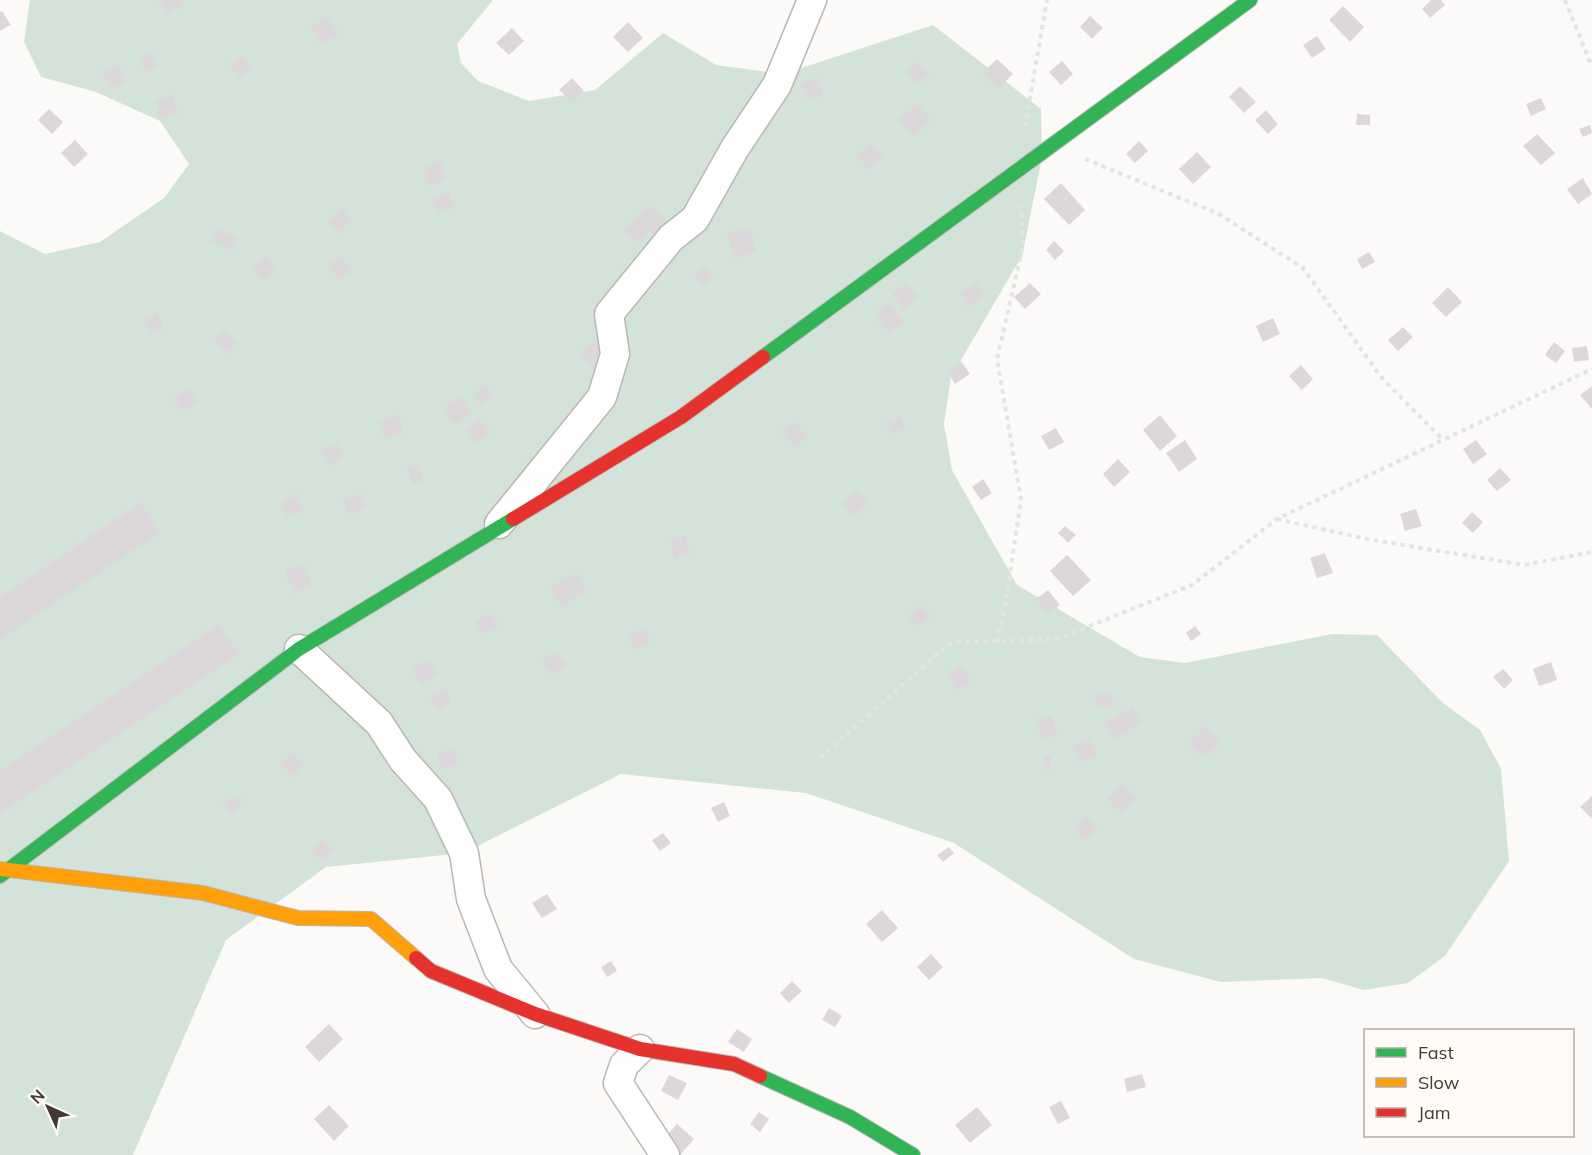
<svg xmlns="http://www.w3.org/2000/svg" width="1592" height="1155" font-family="Mulish,sans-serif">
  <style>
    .green { fill: #d4e3d9 }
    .building { fill: #dcd7db }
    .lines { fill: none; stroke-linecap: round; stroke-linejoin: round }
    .street-casing { stroke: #bcb7b3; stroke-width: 31 }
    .fast-casing { stroke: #bcb7b3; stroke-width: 16 }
    .slow-casing { stroke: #bcb7b3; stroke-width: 16 }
    .jam-casing { stroke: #bcb7b3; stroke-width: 16 }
    .path { stroke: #e5e4e3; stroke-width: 4; stroke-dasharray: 4.5 4.5; stroke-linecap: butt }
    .street { stroke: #fffefe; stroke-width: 28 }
    .fast { stroke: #30b455; stroke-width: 14 }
    .slow { stroke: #ff9f0a; stroke-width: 14 }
    .jam { stroke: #e5322d; stroke-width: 14 }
  </style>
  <rect width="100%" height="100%" fill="#fcfaf8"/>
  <path class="green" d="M30,0h463l-36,44 4,19 17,18 51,20 66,-11 68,-57 53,32 67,9 150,-49 108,84 1,49 -20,98 -71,121 -7,47 8,46 65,115 123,72 45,6 147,-29 45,1 66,68 37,27 21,39 8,92 -64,95 -37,27 -44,7 -42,-12 -101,4 -87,-23 -180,-116 -148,-50 -185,-19 -157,79 -138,14 -100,73 -93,215h-133v-924l45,23 55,-12 64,-44 25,-34 -29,-43 -64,-29 -55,-15 -17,-35z"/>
  <path class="building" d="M158,0h23l3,4 -16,10z
    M1431,0h10l4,5 -15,13 -8,-9z
    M1343,6l21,21 -14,15 -21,-22z
    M2,11l9,14 -11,6v-19z
    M1090,16l13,12 -11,11 -12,-12z
    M328,17l10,17 -17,10 -10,-17z
    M628,22l15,16 -15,14 -15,-15z
    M512,28l12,13 -15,14 -13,-12z
    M1317,36l9,13 -14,9 -9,-13z
    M151,53l7,13 -13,6 -6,-13z
    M241,56l11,12 -11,10 -11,-13z
    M997,59l16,15 -14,14 -16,-16z
    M1062,61l11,13 -12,11 -12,-13z
    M917,62l12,12 -12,11 -11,-12z
    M119,64l7,18 -16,7 -7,-18z
    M572,78l12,13 -12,11 -13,-12z
    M817,78l7,17 -16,6 -7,-17z
    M1240,86l16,16 -12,11 -15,-16z
    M172,95l5,18 -17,5 -5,-18z
    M1541,98l5,11 -15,7 -5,-12z
    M917,104l14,15 -18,16 -14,-15z
    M49,109l14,13 -11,12 -14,-14z
    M1266,110l12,14 -10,10 -13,-14z
    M1357,114l13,1v10h-14z
    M1590,125l2,8 -9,4 -4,-8z
    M1537,134l18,19 -14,12 -18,-19z
    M75,140l13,14 -14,13 -13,-14z
    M1139,141l9,10 -13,12 -9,-9z
    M871,144l12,13 -13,13 -13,-13z
    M1197,152l14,15 -18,17 -14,-15z
    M441,162l5,18 -17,5 -5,-17z
    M1583,178l9,16 -14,10 -11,-15z
    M1061,183l24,27 -16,15 -25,-26z
    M448,192l6,15 -15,7 -7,-15z
    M650,205l17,17 -13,12 -17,-17z
    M342,209l10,11 -14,13 -10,-11z
    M637,218l13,14 -12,11 -13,-13z
    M749,227l8,24 -22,7 -8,-24z
    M216,229l22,9 -5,11 -22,-8z
    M1054,241l10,10 -9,9 -9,-10z
    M1369,252l6,10 -13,7 -5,-10z
    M342,256l10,15 -14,8 -9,-15z
    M267,257l9,14 -14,9 -9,-14z
    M704,267l9,9 -10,10 -9,-9z
    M907,282l11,15 -14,12 -12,-15z
    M977,282l8,14 -17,11 -8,-14z
    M1030,283l11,11 -16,15 -11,-12z
    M1448,287l14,15 -16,15 -14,-14z
    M889,303l15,18 -14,13 -16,-18z
    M157,313l7,14 -12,7 -8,-14z
    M1273,318l7,16 -17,8 -7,-16z
    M1403,327l10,10 -15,14 -10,-11z
    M224,330l13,12 -10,11 -14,-12z
    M595,342l11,16 -15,10 -11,-16z
    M1554,342l11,9 -9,12 -11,-8z
    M1587,346l2,14 -15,2 -2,-14z
    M961,361l9,13 -15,10 -8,-13z
    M1301,365l12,14 -11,11 -13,-14z
    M487,386l7,10 -13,9 -7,-11z
    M1592,386v23l-12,-14z
    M189,389l8,14 -14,9 -9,-14z
    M462,397l9,16 -17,11 -10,-16z
    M398,415l6,17 -19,7 -7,-17z
    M1160,415l17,21 -17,15 -17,-21z
    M900,416l5,11 -13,7 -5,-11z
    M480,419l10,14 -14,10 -10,-14z
    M794,422l13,13 -12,12 -13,-14z
    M1056,428l8,14 -15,8 -8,-14z
    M1185,440l12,19 -18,13 -13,-19z
    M1476,440l11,14 -14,10 -10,-15z
    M337,443l6,16 -14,6 -7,-17z
    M1118,459l12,13 -16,15 -11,-13z
    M419,465l5,15 -11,4 -6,-14z
    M1500,468l11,12 -14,11 -10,-11z
    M983,479l9,14 -11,7 -9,-13z
    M856,491l12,11 -15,14 -11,-12z
    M361,494l6,13 -18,8 -6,-14z
    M297,495l7,16 -17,7 -6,-16z
    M141,502l19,30 -160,107v-42z
    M1416,509l6,17 -17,5 -5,-17z
    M1472,512l11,10 -10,11 -11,-10z
    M1065,526l11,9 -8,8 -10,-10z
    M686,536l4,18 -16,4 -3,-19z
    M1325,553l8,20 -16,5 -7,-20z
    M1067,555l24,25 -18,16 -23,-25z
    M303,563l9,22 -18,8 -9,-23z
    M576,573l11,19 -26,14 -11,-18z
    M1048,590l12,15 -12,9 -12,-15z
    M920,606l10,10 -13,11 -9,-10z
    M491,613l7,12 -16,9 -7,-12z
    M219,624l20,30 -239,160v-43z
    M1195,626l6,8 -10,7 -5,-8z
    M645,628l6,14 -17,7 -6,-15z
    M555,650l12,14 -13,11 -12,-13z
    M429,659l9,16 -17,10 -9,-17z
    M1551,662l6,18 -18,6 -6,-17z
    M961,665l10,17 -14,8 -9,-17z
    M1503,669l10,11 -9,9 -11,-12z
    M445,690l7,12 -15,9 -7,-13z
    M1110,691l3,14 -15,4 -4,-14z
    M1132,706l10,17 -27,16 -10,-16z
    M1051,715l6,18 -15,6 -7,-18z
    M1205,726l16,15 -16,17 -16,-15z
    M1090,740l6,15 -17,7 -5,-15z
    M453,749l5,15 -16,6 -5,-16z
    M291,753l12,12 -10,12 -13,-13z
    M1044,756h7v15h-6z
    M1122,785l14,14 -15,14 -14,-14z
    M235,794l8,8 -11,11 -9,-9z
    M1592,796v23l-12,-12z
    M724,802l6,14 -12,6 -7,-14z
    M1086,817l11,11 -12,12 -11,-11z
    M663,833l8,10 -11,8 -8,-11z
    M321,840l12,9 -9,12 -12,-9z
    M949,847l5,6 -11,9 -6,-7z
    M547,894l10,15 -15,9 -10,-15z
    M882,910l16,18 -16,14 -16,-18z
    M931,954l12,13 -14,13 -12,-13z
    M611,961l6,10 -10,6 -6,-10z
    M792,981l10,10 -13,12 -9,-10z
    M829,1008l13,8 -7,11 -13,-7z
    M329,1024l14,15 -24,23 -14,-15z
    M737,1029l15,10 -8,13 -16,-10z
    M1142,1074l4,13 -19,5 -3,-13z
    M669,1075l18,8 -9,17 -17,-9z
    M1061,1101l9,17 -12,6 -9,-17z
    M329,1105l20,21 -15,15 -20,-22z
    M977,1107l15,18 -22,18 -15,-18z
    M759,1112l10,7 -9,13 -10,-8z
    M677,1124l17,15 -14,16 -17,-15z"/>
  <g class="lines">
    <defs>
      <path id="street" d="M499,524l103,-127 13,-43 -6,-40 62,-76 24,-19 40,-71 42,-63 35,-85
        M299,649l80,74 24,37 35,39 26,54 7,46 27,70 37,45
        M640,1049l-16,16 -6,18 47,72"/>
      <path id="fast" d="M763,357l487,-357
        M0,876l299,-227 214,-130
        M760,1076l90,41 63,38"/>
      <path id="slow" d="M0,869l203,24 95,25 73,1 45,39"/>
      <path id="jam" d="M513,519l168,-102 82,-60
        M416,958l15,13 104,43 105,35 94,15 26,12"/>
    </defs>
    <use href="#street" class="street-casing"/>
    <use href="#fast" class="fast-casing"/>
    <use href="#slow" class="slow-casing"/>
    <use href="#jam" class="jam-casing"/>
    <path class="path" d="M1565,0l27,67
      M1025,127l22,-127
      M1085,159l134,55 84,54 78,109 62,63
      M1277,519l90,20 157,26 68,-13
      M997,642l9,-41 15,-102 -24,-140 26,-113 -2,-40
      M820,758l130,-115 107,-4 135,-54 85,-66 315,-150"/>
    <use href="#street" class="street"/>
    <use href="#fast" class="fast"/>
    <use href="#slow" class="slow"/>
    <use href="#jam" class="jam"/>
  </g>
  <rect x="1364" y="1029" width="210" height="108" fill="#fefaf6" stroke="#b3ada7" stroke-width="1.5"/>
  <rect x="1376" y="1048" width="30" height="9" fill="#30b455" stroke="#b3ada7" stroke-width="1.5"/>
  <text x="1418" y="1059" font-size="18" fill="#423a31">Fast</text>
  <rect x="1376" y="1078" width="30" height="9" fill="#ff9f0a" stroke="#b3ada7" stroke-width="1.5"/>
  <text x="1418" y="1089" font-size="18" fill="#423a31">Slow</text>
  <rect x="1376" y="1108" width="30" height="9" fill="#e5322d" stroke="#b3ada7" stroke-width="1.5"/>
  <text x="1418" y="1119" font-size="18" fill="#423a31">Jam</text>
  <g transform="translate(48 1107) rotate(315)" stroke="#fefaf6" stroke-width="4.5" paint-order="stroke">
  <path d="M0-4.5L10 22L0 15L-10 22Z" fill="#423a31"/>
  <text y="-9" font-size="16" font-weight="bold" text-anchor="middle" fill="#423a31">N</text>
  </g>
</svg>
